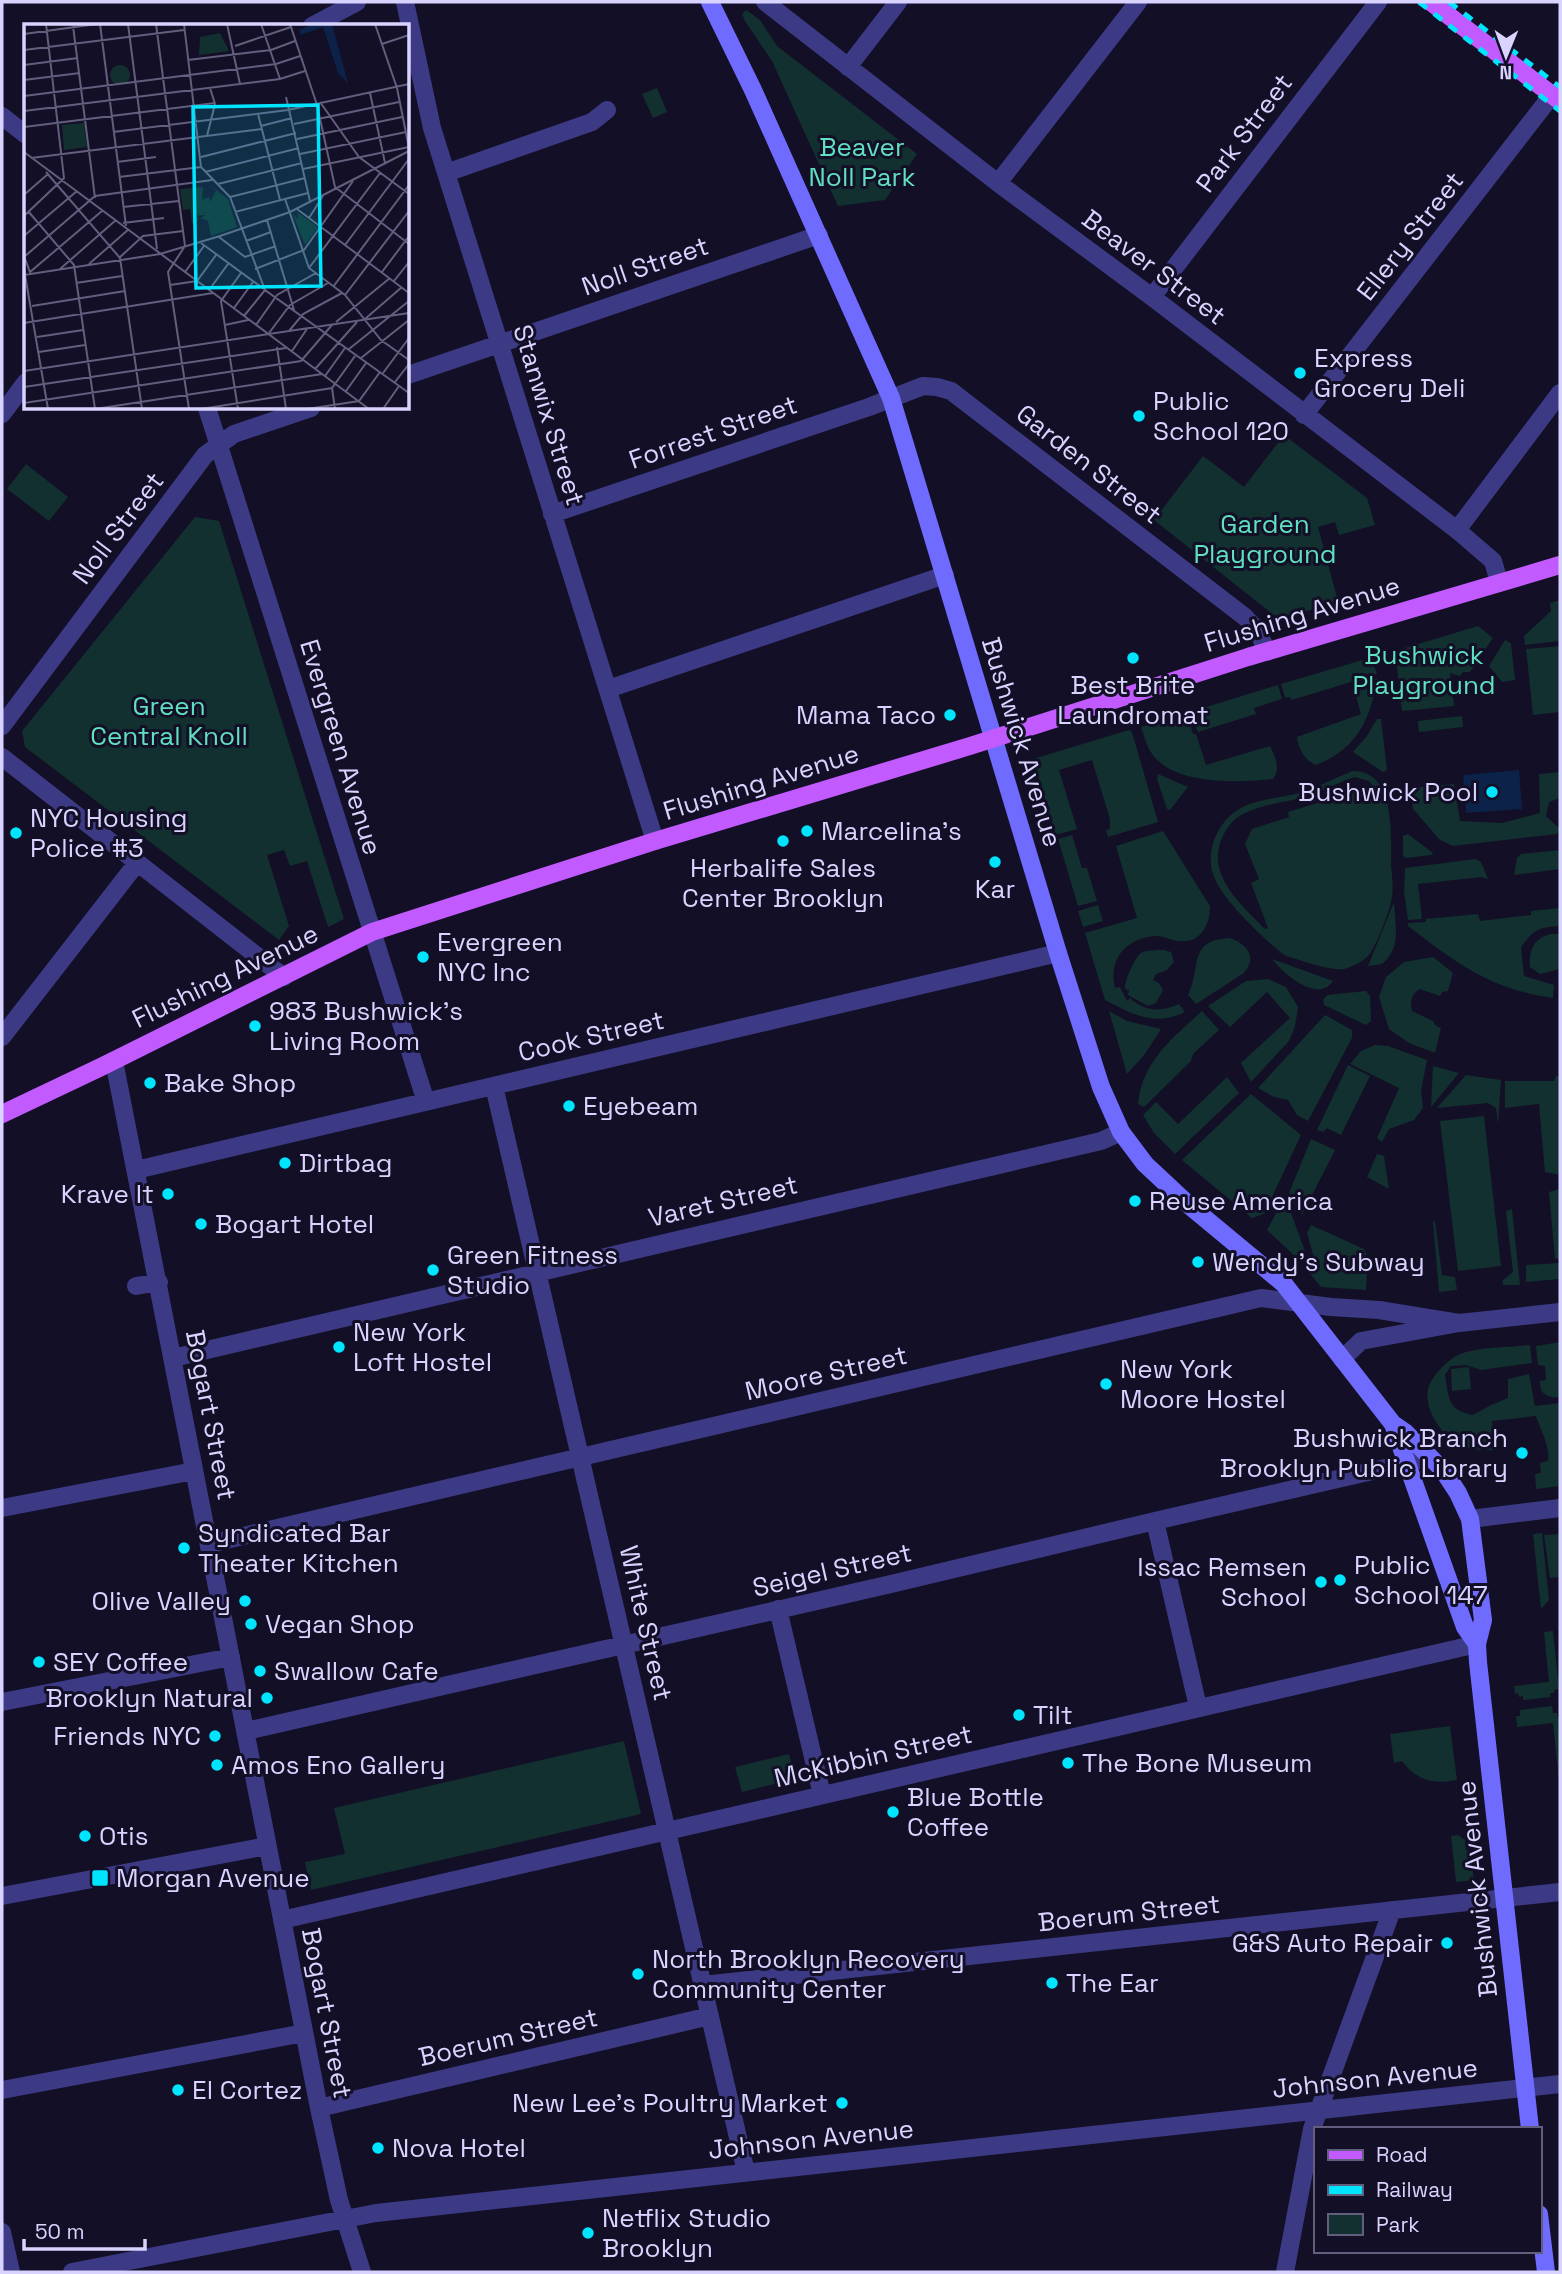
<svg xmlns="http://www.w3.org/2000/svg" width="1562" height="2274" font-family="'Space Grotesk',sans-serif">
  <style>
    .green { fill: #12302f; fill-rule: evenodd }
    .water { fill: #0c2248 }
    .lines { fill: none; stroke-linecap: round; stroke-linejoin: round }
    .street { stroke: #3d3a85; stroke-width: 18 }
    .secondary { stroke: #6f6bff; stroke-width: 18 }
    .primary { stroke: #c25bff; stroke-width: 18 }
    .rail { stroke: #00e5ff; stroke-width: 5; stroke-dasharray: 10 9; stroke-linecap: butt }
    .poi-dot { fill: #00e5ff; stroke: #130f26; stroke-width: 2.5 }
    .labels { text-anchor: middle; stroke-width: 6; stroke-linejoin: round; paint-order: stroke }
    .street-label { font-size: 26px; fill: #d9d4ff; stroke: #130f26 }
    .park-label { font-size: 26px; fill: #5fe0c0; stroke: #130f26 }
    .poi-label { font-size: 26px; fill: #d9d4ff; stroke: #130f26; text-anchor: start }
    .inset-road { fill: none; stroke: #625e7d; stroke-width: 2 }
    .view { fill: #00e5ff; fill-opacity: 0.15; stroke: #00e5ff; stroke-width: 3.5 }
    .inset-edge { fill: none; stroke: #d9d4ff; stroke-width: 3.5 }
  </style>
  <rect width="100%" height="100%" fill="#130f26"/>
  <path class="green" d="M746,10l14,10 17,26 140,108 -32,46 -47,6 -66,-145 -27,-40 -3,-7z
    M657,88l10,24 -14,6 -11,-24z
    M1284,435l83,63 8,27 -36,10 -4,-13 -17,5 20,74 -58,19 -126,-100 49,-64 41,31z
    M26,464l42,33 -19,24 -42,-32z
    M195,517l24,4 125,398 -16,8 -21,-66 -17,5 -6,-16 -17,5 22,71 -10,14 -254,-193 -3,-16z
    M1560,600v41l-35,4 -1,-9 27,-25 -1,-8z
    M1478,626l15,12 -23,34h-7l-3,4 -10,-3 4,33 -52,5 -7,-60z
    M1505,640l6,3 4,37 -13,2 -13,-16z
    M1560,646v66l-27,3 -7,-66z
    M1366,659l8,7 3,8 -85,26 -3,-3 -4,1 -4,-14z
    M1377,678c-6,41 -20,71 -61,87 -11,-4 -18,-17 -19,-28l64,-23 -8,-29z
    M1278,685l4,14 -28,9 2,6 -58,18 -8,-20z
    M1187,714l6,20h3l10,31 64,-19c5,10 11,23 3,33 -35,4 -105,7 -124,-30 -4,-7 -5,-15 -8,-22z
    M1462,716l1,11 -44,5 -1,-11z
    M1377,719h4l6,51 -4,2 -30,-20 14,-16z
    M1129,730l3,2 26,90 -50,15 -2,-7 4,-1v-10l-18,-59 -33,10 18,59 -21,6 -23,-76z
    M1353,771c43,0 38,64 38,93 1,12 3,27 0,38 -3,13 -15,45 -23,54 -6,6 -16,11 -24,13 -15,2 -43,-9 -58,-13 -20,-14 -63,-56 -72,-79 -10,-25 4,-57 27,-69 18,-10 43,-10 62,-16 18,-6 33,-15 50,-21zM1355,777l14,4 4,5 -85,26 1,5 -37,12 -7,15 14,35 -8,4 17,45 -3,1c-25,-25 -62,-57 -41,-95 5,-10 13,-18 23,-22 18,-8 39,-10 58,-15 17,-5 33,-15 50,-20z
    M1560,772v26l-11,4 -3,14 14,13 -3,5 -104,12 -13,-6 -27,-31 -3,-21 44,-4 6,37 42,2 38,-10 -1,-39z
    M1158,774l30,13 -18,23 -3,-1 -10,-30z
    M1163,831l47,75c0,20 -10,38 -32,35 -8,-1 -14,-5 -22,-5 -29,2 -48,22 -41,52l5,-1 7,14 3,-3c15,14 32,14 49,6l6,8c-29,15 -54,2 -80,-12l-20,-67 52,-15 -21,-72z
    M1408,834l25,19 -1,2 -26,3 -3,-2v-20z
    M1072,835l10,33h5l10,33 -19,5 -20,-67z
    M1560,850v19l-46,6 3,-17 4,-4z
    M1476,859l5,3 7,17 -7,-2 -63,7 4,35 -14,1 -4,-28 1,-24z
    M1394,902c1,24 8,45 -12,62l-14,2z
    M1098,905l5,16 -20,6 -5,-16z
    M1560,908v18c-22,1 -26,4 -39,21l3,29 30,9 -1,13c-61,-8 -97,-35 -145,-72v-3l18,-1v-3l52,-5 2,7 51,-6v-4z
    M1550,934h10v35l-20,5 -10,-7c-1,-16 3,-28 20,-33z
    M1230,938c17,6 28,19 14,35l-48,31 -8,-9c14,-28 -1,-55 42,-57z
    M1164,950l7,2 3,10 -7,8 -11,4 -3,6 6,3 4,7 -7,13 -8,3 -20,-11 1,-5 -4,-1c-1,-7 10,-32 16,-36 6,-3 16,-3 23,-3z
    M1433,957l20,16 -5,18 -6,1 -2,4 -20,-7c-9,5 -10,12 -8,22l21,10 3,5 5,2 -6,25 -26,-10 -20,-14 -10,-32 7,-20 18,-15z
    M1272,959l61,22c-16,23 -50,-8 -61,-22z
    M1268,979l18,8 12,20 -3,20 -6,14 -38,41 -10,-19 49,-45 -23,-26 -37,35 -22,-21 38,-25z
    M1366,991l4,5 1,25 -5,4 -42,-20 -1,-5 4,-5z
    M1109,1011l18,10 34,8 -16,25 -18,20z
    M1202,1011l17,19 -26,24 -2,7 -47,46 -6,-3c4,-43 35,-66 64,-93z
    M1325,1015l27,15v8l-44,83 -11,-6 -9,-15 -14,-3 -16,-9z
    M1375,1045l13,1 39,14 -6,31 2,17 -9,12 -25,9 -7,13 -5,-4 22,-50 -49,-24 11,-13z
    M1348,1065l22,11 -29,59 -14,-7 -4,4 -6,-2z
    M1433,1066l26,7 -28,34z
    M1466,1075l35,5 -3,44 -2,-16 -8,-5 -51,5z
    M1556,1076h4v99l-15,-3 -6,-68 -34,4v-27h49z
    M1227,1077l12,16 -64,61 -21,-21 -11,-18 13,-13 22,22z
    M1251,1094l50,41 -37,79 -12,4 -70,-58z
    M1484,1116l17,150 -43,5 -18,-150z
    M1311,1139l24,11 -33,65 -13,-22z
    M1377,1154l7,2 5,33 -22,-12z
    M1560,1189v69l-5,1 -6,-67z
    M1285,1197l23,62 -7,3 -34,-32z
    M1512,1209l8,76h-17l-1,-4 11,-9 -7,-61z
    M1435,1221l7,54 13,2 2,13 -18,2 -6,-70z
    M1311,1225l53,24 4,9 -2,32 -45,-3 -14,-17 9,-5 -9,-32z
    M1560,1263v16l-34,3v-17z
    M1560,1342v55c-11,1 -21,-2 -20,-16l6,-1 -1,-14 -7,-1 -2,-19z
    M1530,1345l2,18 -51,7 -15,-5 -15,1 -6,9c4,23 2,35 28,40l18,-10 17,-7v-19l21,-5 6,32 25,-3v83l-24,3 -1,-15 6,-1 -1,-10 8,-2c2,-15 -7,-30 -12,-45l-44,5 2,29c-12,0 -26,1 -37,-6 -16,-11 -33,-34 -29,-55 3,-12 17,-26 28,-33 14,-9 56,-9 74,-11z
    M1469,1367l2,22 -19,2 -1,-22z
    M1542,1533l7,67 -8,9 -8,-75z
    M1560,1534v43l-10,1 -6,-43z
    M1553,1631l6,58 -5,1v3h-4l1,4 -28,3v-4l-4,1 -1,-4 -3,1 -1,-8 35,-4 -5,-50z
    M1552,1706l1,7h4l1,5h2v73l-7,-68 -36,4 -1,-11h4v-6z
    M1450,1726l7,54c-23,5 -41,0 -55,-19l-8,2 -4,-29z
    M624,1741l17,73 -330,76 -6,-28 40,-8 -11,-46z
    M789,1754l6,25 -53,13 -7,-25z
    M1458,1835l7,5 1,10 4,2 4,28 -18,2 -5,-46z"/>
  <path class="water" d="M1519,770l3,39 -56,4 -3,-38z"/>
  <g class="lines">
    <path class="street" d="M405,2l27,126 223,713
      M765,2l233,181 154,114 305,233 36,31 6,21
      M312,26l45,-24
      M848,67l50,-65
      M2,116l24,19
      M446,173l146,-51 15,-12
      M998,183l140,-181
      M1152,297l226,-295
      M408,375l411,-140
      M207,408l219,694
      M2,414l24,-32
      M1304,415l248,-320 8,-1
      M552,514l317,-107 54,-21 14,1 14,4 294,226 13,14 9,21
      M1457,530l103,-137
      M608,689l337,-114
      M2,726l203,-271 29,-21 77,-26
      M2,757l282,220
      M2,1037l135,-174
      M114,1061l205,1047 20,92 23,72
      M494,1086l252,1086
      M136,1170l922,-217
      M136,1286l23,-4
      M173,1358l928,-217 20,-9
      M1342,1359l19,-18 98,-18 101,-11
      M2,1508l192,-37
      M1470,1519l90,-11
      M1155,1521l43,186
      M209,1544l1052,-246 70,9 48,3 80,13
      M778,1609l44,186
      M2,1702l229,-45
      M246,1731l645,-147 264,-63 252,-58 22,-6
      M2,1896l265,-50
      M282,1920l1195,-276
      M703,1985l857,-93
      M2,2090l302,-57
      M319,2108l391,-92
      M2,2232l9,40
      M72,2272l304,-59 1184,-129
      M1285,2272l27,-143 80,-219"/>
    <path class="secondary" d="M710,2l43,88 138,308 167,555 43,134 20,45 24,32 45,42 94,78 109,140 72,203 12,17
      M1393,1424l13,9 37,37 15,23 12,26 13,101 -6,24 1,18 52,467
      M1539,2214l7,58"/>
    <path class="primary" d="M1431,2l129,99
      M2,1114l99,-47 271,-135 283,-91 315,-95 278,-89 312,-92"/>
    <path class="rail" d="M1419,2l141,109
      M1449,2l111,85"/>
  </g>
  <g class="poi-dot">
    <circle cx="1300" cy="373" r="7"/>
    <circle cx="1139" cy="416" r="7"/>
    <circle cx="1133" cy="658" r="7"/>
    <circle cx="950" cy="715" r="7"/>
    <circle cx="1492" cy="792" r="7"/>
    <circle cx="807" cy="831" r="7"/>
    <circle cx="16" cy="833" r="7"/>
    <circle cx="783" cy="841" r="7"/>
    <circle cx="995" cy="862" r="7"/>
    <circle cx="423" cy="957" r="7"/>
    <circle cx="255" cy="1026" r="7"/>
    <circle cx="150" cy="1083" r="7"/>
    <circle cx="569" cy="1106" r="7"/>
    <circle cx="285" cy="1163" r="7"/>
    <circle cx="168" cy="1194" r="7"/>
    <circle cx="1135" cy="1201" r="7"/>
    <circle cx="201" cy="1224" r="7"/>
    <circle cx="1198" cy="1262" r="7"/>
    <circle cx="433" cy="1270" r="7"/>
    <circle cx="339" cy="1347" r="7"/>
    <circle cx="1106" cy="1384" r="7"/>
    <circle cx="1522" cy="1453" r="7"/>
    <circle cx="184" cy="1548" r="7"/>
    <circle cx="1340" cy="1580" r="7"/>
    <circle cx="1321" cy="1582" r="7"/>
    <circle cx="245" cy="1601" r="7"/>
    <circle cx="251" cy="1624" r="7"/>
    <circle cx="39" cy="1662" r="7"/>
    <circle cx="260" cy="1671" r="7"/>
    <circle cx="267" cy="1698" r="7"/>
    <circle cx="1019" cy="1715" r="7"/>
    <circle cx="215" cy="1736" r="7"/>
    <circle cx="1068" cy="1763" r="7"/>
    <circle cx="217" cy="1765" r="7"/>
    <circle cx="893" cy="1812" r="7"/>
    <circle cx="85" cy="1836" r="7"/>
    <rect x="91" y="1869" width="18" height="18" rx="3.5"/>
    <circle cx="1447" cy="1943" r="7"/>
    <circle cx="638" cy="1974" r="7"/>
    <circle cx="1052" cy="1983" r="7"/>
    <circle cx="178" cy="2090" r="7"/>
    <circle cx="842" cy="2103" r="7"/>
    <circle cx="378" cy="2148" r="7"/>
    <circle cx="588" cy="2233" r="7"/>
  </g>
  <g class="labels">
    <g class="street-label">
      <text transform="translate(1244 133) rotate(-53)" y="9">Park Street</text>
      <text transform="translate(1410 236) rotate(-52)" y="9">Ellery Street</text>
      <text transform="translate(645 266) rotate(-19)" y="9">Noll Street</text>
      <text transform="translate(1154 267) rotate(37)" y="9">Beaver Street</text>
      <text transform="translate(549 415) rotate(73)" y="9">Stanwix Street</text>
      <text transform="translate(713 432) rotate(-19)" y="9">Forrest Street</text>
      <text transform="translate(1089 464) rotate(38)" y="9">Garden Street</text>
      <text transform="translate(118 528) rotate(-53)" y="9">Noll Street</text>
      <text transform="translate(1302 614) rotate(-17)" y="9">Flushing Avenue</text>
      <text transform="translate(1022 742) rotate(73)" y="9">Bushwick Avenue</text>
      <text transform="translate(341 747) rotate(73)" y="9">Evergreen Avenue</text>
      <text transform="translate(761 782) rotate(-17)" y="9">Flushing Avenue</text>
      <text transform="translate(225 976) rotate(-26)" y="9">Flushing Avenue</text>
      <text transform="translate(591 1036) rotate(-13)" y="9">Cook Street</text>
      <text transform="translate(723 1201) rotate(-13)" y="9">Varet Street</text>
      <text transform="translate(826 1373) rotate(-13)" y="9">Moore Street</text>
      <text transform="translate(211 1415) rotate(79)" y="9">Bogart Street</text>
      <text transform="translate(832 1570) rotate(-13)" y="9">Seigel Street</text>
      <text transform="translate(646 1623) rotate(77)" y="9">White Street</text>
      <text transform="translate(873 1756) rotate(-13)" y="9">McKibbin Street</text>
      <text transform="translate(1477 1889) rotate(-96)" y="9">Bushwick Avenue</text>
      <text transform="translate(1129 1913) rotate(-6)" y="9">Boerum Street</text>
      <text transform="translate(327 2013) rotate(79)" y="9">Bogart Street</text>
      <text transform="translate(508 2037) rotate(-13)" y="9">Boerum Street</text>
      <text transform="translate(1375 2078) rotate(-6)" y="9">Johnson Avenue</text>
      <text transform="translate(811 2139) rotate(-6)" y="9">Johnson Avenue</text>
    </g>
    <g class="park-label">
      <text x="862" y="156">Beaver<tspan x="862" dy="30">Noll Park</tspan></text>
      <text x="1265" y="533">Garden<tspan x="1265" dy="30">Playground</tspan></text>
      <text x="1424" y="664">Bushwick<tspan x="1424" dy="30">Playground</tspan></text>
      <text x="169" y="715">Green<tspan x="169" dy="30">Central Knoll</tspan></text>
    </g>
    <g class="poi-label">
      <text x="1314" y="367">Express<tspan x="1314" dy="30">Grocery Deli</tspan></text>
      <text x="1153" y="410">Public<tspan x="1153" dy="30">School 120</tspan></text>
      <text x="1133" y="694" text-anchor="middle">Best Brite<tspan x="1133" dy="30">Laundromat</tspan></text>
      <text x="936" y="724" text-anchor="end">Mama Taco</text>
      <text x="1478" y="801" text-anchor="end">Bushwick Pool</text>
      <text x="30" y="827">NYC Housing<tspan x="30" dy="30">Police #3</tspan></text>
      <text x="821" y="840">Marcelina's</text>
      <text x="783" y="877" text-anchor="middle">Herbalife Sales<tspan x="783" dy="30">Center Brooklyn</tspan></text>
      <text x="995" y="898" text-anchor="middle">Kar</text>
      <text x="437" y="951">Evergreen<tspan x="437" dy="30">NYC Inc</tspan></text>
      <text x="269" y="1020">983 Bushwick's<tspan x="269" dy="30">Living Room</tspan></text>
      <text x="164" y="1092">Bake Shop</text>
      <text x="583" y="1115">Eyebeam</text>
      <text x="299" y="1172">Dirtbag</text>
      <text x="154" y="1203" text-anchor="end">Krave It</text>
      <text x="1149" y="1210">Reuse America</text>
      <text x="215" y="1233">Bogart Hotel</text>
      <text x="447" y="1264">Green Fitness<tspan x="447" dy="30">Studio</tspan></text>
      <text x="1212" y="1271">Wendy's Subway</text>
      <text x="353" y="1341">New York<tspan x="353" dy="30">Loft Hostel</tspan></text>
      <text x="1120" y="1378">New York<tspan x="1120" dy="30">Moore Hostel</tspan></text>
      <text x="1508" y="1447" text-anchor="end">Bushwick Branch<tspan x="1508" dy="30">Brooklyn Public Library</tspan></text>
      <text x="198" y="1542">Syndicated Bar<tspan x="198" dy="30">Theater Kitchen</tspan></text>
      <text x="1354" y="1574">Public<tspan x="1354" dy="30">School 147</tspan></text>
      <text x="1307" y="1576" text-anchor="end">Issac Remsen<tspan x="1307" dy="30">School</tspan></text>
      <text x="231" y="1610" text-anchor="end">Olive Valley</text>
      <text x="265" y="1633">Vegan Shop</text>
      <text x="53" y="1671">SEY Coffee</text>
      <text x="274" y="1680">Swallow Cafe</text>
      <text x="253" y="1707" text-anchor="end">Brooklyn Natural</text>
      <text x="1033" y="1724">Tilt</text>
      <text x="201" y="1745" text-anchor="end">Friends NYC</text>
      <text x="1082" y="1772">The Bone Museum</text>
      <text x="231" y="1774">Amos Eno Gallery</text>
      <text x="907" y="1806">Blue Bottle<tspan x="907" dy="30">Coffee</tspan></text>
      <text x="99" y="1845">Otis</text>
      <text x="116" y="1887">Morgan Avenue</text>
      <text x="1433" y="1952" text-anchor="end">G&amp;S Auto Repair</text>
      <text x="652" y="1968">North Brooklyn Recovery<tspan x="652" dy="30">Community Center</tspan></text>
      <text x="1066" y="1992">The Ear</text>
      <text x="192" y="2099">El Cortez</text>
      <text x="828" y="2112" text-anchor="end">New Lee's Poultry Market</text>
      <text x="392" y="2157">Nova Hotel</text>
      <text x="602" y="2227">Netflix Studio<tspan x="602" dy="30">Brooklyn</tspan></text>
    </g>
  </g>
  <g transform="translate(24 24)">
    <rect width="385" height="385" fill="#130f26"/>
    <path d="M196,9l9,18 -30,4 1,-18zM86 51a10 10 0 1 1 20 0a10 10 0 1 1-20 0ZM60,99l3,24 -23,3 -2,-25zM186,161l18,14 9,28 -26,9 -3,-15 -7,-3 5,-3 -13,1 6,3 -7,5 -2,-15 -7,1 -3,-21 23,-2 -1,13 7,-3 1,5 6,-11zM273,188l21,15 -13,18 -13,-32 6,6z" fill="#12302f"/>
    <path d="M289,0h19l16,59 -10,-10 -15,-46 -22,8 -2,-5z" fill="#0c2248"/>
    <path class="inset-road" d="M76,0l26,202M104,0l29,225M132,0l29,222 -17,26 21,137M160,0l17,143 29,30 35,93 144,103M203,0l13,60M237,0l19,55M266,0l27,81 18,82 74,57M351,0l22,64 12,60M49,2l22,172M0,10l73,-10M358,20l27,-9M211,22l56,-19M0,26l160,-20M164,36l83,-10 24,-9M0,41l54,-7M0,56l56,-7M346,69l15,70M0,72l252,-32 24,-8M262,73l24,104M296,78l39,55 50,37M0,87l256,-32 25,-8M234,90l22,86M270,100l105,-22M237,102l31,-8M0,103l191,-24M89,108l175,-22 121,-26M183,112l8,-32 -5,-16M273,115l105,-22M0,119v72M0,128l345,257M276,130l106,-22M177,133l95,-24M7,134l231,-29M93,138l39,-5M279,145l106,-22M22,148l74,86 22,151M181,148l94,-24M95,153l82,-10M194,160l84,-21M1,170l23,-20M206,173l75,-19M261,175l24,69 36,27 36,45 28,20M99,183l56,-6M273,185l112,84M4,187l46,54 21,144M211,188l73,-19M285,194l14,-22M243,196l27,90M99,199l41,-5M1,211l52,-44M195,213l26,20 31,-11M222,217l25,-9M177,219l63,46M321,221l64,-86M0,225l1,-34 39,-37 -18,-154M0,232l6,16 72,-61M0,233l71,-61 117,-16M95,234l24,-22 40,-5M65,240l40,-35M285,244l71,-95M0,245l24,140M36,245l56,-49M231,245l49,-19 49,-69M161,248l19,-26M358,248l27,-36M0,251l136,-21 60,-18 70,-24 119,-61M370,257l15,-19M52,259l46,-7M146,261l27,-4 19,-26M309,263l76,-102M185,266l19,-26M321,271l64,-84M8,282l93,-15M210,284l19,-26M220,292l21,-26M341,295l37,-32M312,298l54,-44M0,299l189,-30M201,301l23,-5M232,301l21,-30 39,-22M265,307l14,-17 39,-21M245,309l21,-28 38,-22M13,313l46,-7M253,323l9,62M325,325l60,-48M268,327l15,-22M15,328l46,-7M337,334l48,-38M291,345l42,-47M0,347l385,-58M359,349l26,-35M301,352l20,-28M371,358l14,-18M0,363l262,-39M308,364l3,21M322,367l20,-28M0,379l277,-42 31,-36M71,385l227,-35M177,385l131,-21 23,-32M214,385l-17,-108 20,-28M283,385l52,-8 21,-29M359,385l16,-23"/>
    <path class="view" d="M294,81l3,181 -125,2 -3,-181z"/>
    <rect width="385" height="385" class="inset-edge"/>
  </g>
  <rect width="1562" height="2274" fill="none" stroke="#d9d4ff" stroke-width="7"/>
  <rect x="1314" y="2127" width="228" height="126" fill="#130f26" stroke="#625e7d" stroke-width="2"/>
  <rect x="1328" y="2150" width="35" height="10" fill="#c25bff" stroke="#625e7d" stroke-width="2"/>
  <text x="1376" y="2162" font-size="21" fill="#d9d4ff">Road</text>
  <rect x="1328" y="2185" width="35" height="10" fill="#00e5ff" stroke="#625e7d" stroke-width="2"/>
  <text x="1376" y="2197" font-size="21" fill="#d9d4ff">Railway</text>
  <rect x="1328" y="2214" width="35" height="21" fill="#12302f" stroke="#625e7d" stroke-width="2"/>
  <text x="1376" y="2232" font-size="21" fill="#d9d4ff">Park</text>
  <g transform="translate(1506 56) rotate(181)" stroke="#130f26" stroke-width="5" paint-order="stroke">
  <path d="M0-5L12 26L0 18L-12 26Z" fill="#d9d4ff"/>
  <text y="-10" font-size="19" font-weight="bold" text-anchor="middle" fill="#d9d4ff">N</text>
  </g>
  <path d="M24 2239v10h121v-10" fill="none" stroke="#d9d4ff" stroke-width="3.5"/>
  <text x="35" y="2239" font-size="21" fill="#d9d4ff" stroke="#130f26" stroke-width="5" paint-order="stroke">50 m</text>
</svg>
